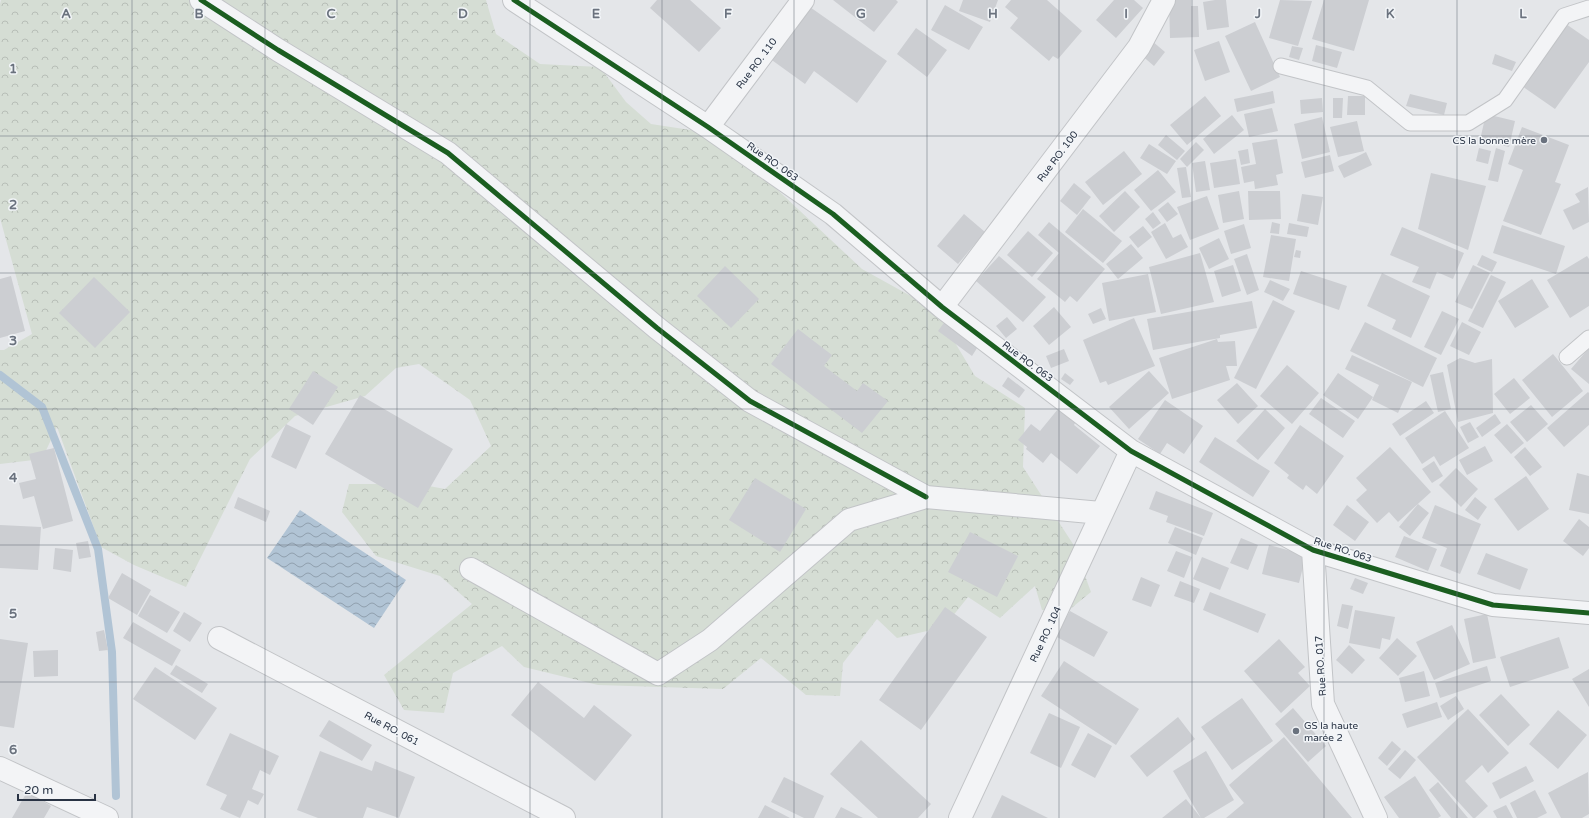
<svg xmlns="http://www.w3.org/2000/svg" width="1589" height="818" font-family="'Varela Round',sans-serif">
  <style>
    .forest { fill: url(#forest-crowns) }
    .water { fill: url(#water-waves) }
    .lines { fill: none; stroke-linecap: round; stroke-linejoin: round }
    .stream { stroke: #b1c4d5; stroke-width: 8 }
    .building { fill: #ccced2 }
    .service-casing { stroke: #c2c4c7; stroke-width: 17 }
    .minor-casing { stroke: #c2c4c7; stroke-width: 24 }
    .service { stroke: #f3f4f6; stroke-width: 15 }
    .minor { stroke: #f3f4f6; stroke-width: 22 }
    .cycleway-casing { stroke: #f2f5f8; stroke-width: 8 }
    .cycleway { stroke: #1b5e20; stroke-width: 5 }
    .grid { fill: none; stroke: #6a727e; stroke-width: 1; stroke-opacity: 0.55 }
    .poi-dot { fill: #6a727e; stroke: #f2f5f8; stroke-width: 1.5 }
    .labels { text-anchor: middle; stroke-width: 3; stroke-linejoin: round; paint-order: stroke }
    .street-label { font-size: 10px; fill: #293344; stroke: #f2f5f8 }
    .poi-label { font-size: 10px; fill: #293344; stroke: #f2f5f8; text-anchor: end }
    .grid-label { font-size: 13px; text-anchor: middle; font-weight: bold; fill: #6a727e; stroke: #f2f5f8; stroke-width: 3; stroke-linejoin: round; paint-order: stroke }
  </style>
  <defs>
    <pattern id="forest-crowns" width="20" height="18" patternUnits="userSpaceOnUse"><rect width="20" height="18" fill="#d5ddd4"/><path d="M2 6a3 3 0 1 1 6 0M12 15a3 3 0 1 1 6 0" fill="none" stroke="#b7beb7"/></pattern>
    <pattern id="water-waves" width="16" height="10" patternUnits="userSpaceOnUse"><rect width="16" height="10" fill="#b1c4d5"/><path d="M0 5q4-4 8 0t8 0" fill="none" stroke="#90a0ae"/></pattern>
  </defs>
  <rect width="100%" height="100%" fill="#e4e6e9"/>
  <path class="forest" d="M1,0h485l10,34 44,30 60,3 26,35 25,22 46,7 71,50 94,88 56,31 24,21 33,55 50,32 -2,59 50,77 18,48 -22,18h-27l-7,-24 -35,32 -32,-21 -24,30 -47,11 -20,-19 -34,44 -3,33 -34,-1 -45,-37 -38,31 -125,-4 -74,-18 -22,-21 -49,27 -9,40 -40,-3 -20,-35 88,-71 -32,-28 -64,-20 -34,-44 7,-28h69l27,5 46,-43 -21,-46 -51,-36 -23,4 -31,28 -70,20 -45,43 -64,128 -52,-22 -33,-18 -44,-120 -15,32 -42,5v-114h4l28,-16 -32,-116v-214z"/>
  <path class="water" d="M300,510l106,70 -32,48 -107,-70z"/>
  <g class="lines">
    <path class="stream" d="M0,375l42,32 56,142 14,103 4,144"/>
  </g>
  <path class="building" d="M657,0h33l31,28 -22,24 -49,-44z
    M833,0h63l2,2 -24,30z
    M963,0h35l-8,22 -31,-11z
    M1011,0h36l35,31 -24,28 -5,-3 -4,5 -39,-33 8,-10 -13,-11z
    M1114,0h20l9,8 -27,30 -20,-18z
    M1169,0h22v6h7l1,31 -29,1z
    M1215,0h11l3,27 -22,3 -4,-28z
    M1280,0l32,1 -14,45 -29,-8z
    M1324,0h45l-15,51 -42,-12z
    M807,5l80,56 -30,42 -43,-32 -9,13 -36,-26z
    M945,5l38,22 -14,23 -38,-20z
    M1255,22l25,55 -29,14 -26,-55z
    M1566,24l23,16v22l-34,47 -33,-23z
    M916,28l31,22 -20,27 -30,-23z
    M1152,41l13,11 -11,14 -14,-12z
    M1219,41l11,31 -25,9 -11,-31z
    M1316,45l26,7 -5,16 -25,-7z
    M1292,46l11,2 -4,12 -10,-3z
    M1495,54l21,8 -4,9 -20,-7z
    M1273,91l2,12 -38,9 -3,-13z
    M1410,94l37,9 -3,12 -38,-9z
    M1205,96l16,20 -34,29 -17,-20z
    M1348,96h17v19h-18z
    M1322,98l1,14 -22,2 -1,-14z
    M1333,98h10l-1,20h-9z
    M1272,108l6,23 -29,6 -5,-23z
    M1486,114l29,7 -6,26 -29,-7z
    M1232,115l12,15 -30,24 -11,-15z
    M1322,117l8,35 -28,7 -8,-35z
    M1357,121l7,30 -26,6 -8,-30z
    M1522,127l47,18 -14,37 6,2 -20,51 -38,-14 20,-51 -15,-6z
    M1166,135l19,16 -8,9 -19,-15z
    M1277,139l6,34 -7,2 2,10 -23,4 -1,-8 -10,2 -3,-16 15,-3 -4,-21z
    M1196,142l8,8 -17,17 -7,-8z
    M1149,144l27,17 -9,13 -27,-16z
    M1479,148l12,3 -3,13 -12,-3z
    M1496,148l9,3 -7,31 -10,-2z
    M1248,149l2,14 -9,2 -3,-14z
    M1124,151l18,23 -39,31 -18,-23z
    M1366,152l6,13 -28,13 -6,-12z
    M1330,155l4,16 -29,7 -4,-16z
    M1236,159l4,25 -26,4 -4,-25z
    M1205,161l5,29 -14,2 -4,-29z
    M1186,167l5,30 -9,1 -5,-30z
    M1158,170l18,22 -25,19 -17,-21z
    M1431,173l55,13 -18,64 -50,-21z
    M1074,183l17,14 -14,18 -17,-14z
    M1588,187l1,35 -16,8 -10,-20 17,-8 -5,-8z
    M1125,191l15,16 -26,25 -15,-16z
    M1239,191l5,28 -21,4 -5,-28z
    M1248,191h32l1,28 -32,1z
    M1302,194l21,3 -5,28 -21,-4z
    M1207,196l12,33 -29,11 -13,-33z
    M1168,202l10,12 -11,8 -9,-12z
    M1083,209l39,32 -19,22 -38,-31z
    M1153,212l8,11 -8,6 -8,-10z
    M964,214l21,18 -27,32 -21,-18z
    M1049,222l56,47 -28,33 -7,-6 -5,6 -28,-23 22,-26 -21,-18z
    M1272,222l8,2 -1,10 -9,-1z
    M1165,223l8,15 8,-4 7,13 -22,12 -15,-27z
    M1289,223l20,4 -2,10 -20,-3z
    M1244,224l7,24 -20,6 -7,-23z
    M1502,225l63,21 -9,28 -63,-21z
    M1143,226l9,11 -14,11 -9,-11z
    M1402,227l62,26 -11,26 -16,-7 -7,17 -18,-7 7,-15 -29,-12z
    M1028,231l25,22 -21,24 -25,-22z
    M1271,235l25,4 -7,42 -26,-4z
    M1219,238l10,21 -20,10 -10,-21z
    M1131,244l12,14 -25,21 -12,-15z
    M1296,250l5,1 -1,7 -6,-1z
    M1200,253l14,49 -53,12 -12,-47z
    M1247,254l12,36 -12,5 -13,-36z
    M1482,255l15,7 -5,10 -15,-7z
    M999,256l47,41 -23,25 -47,-41z
    M1587,256l2,3v47l-19,12 -23,-38z
    M1233,265l8,26 -19,6 -8,-26z
    M1473,265l17,8 -18,36 -17,-7z
    M725,266l34,33 -28,29 -34,-32z
    M1301,271l46,15 -8,24 -46,-16z
    M1382,273l48,23 -19,42 -19,-9 4,-9 -29,-14z
    M1148,274l8,38 -47,9 -7,-38z
    M1491,275l15,7 -23,46 -15,-7z
    M11,276l14,55 -25,7v-59z
    M94,277l36,35 -35,36 -36,-35z
    M1532,279l17,28 -34,21 -17,-27z
    M1270,280l20,9 -7,12 -19,-9z
    M1273,300l22,11 -39,78 -22,-11z
    M1252,301l5,27 -37,7v3l-67,12 -6,-31z
    M1054,307l17,20 -22,18 -16,-19z
    M1101,308l5,11 -13,5 -5,-10z
    M1442,311l17,8 -18,36 -17,-8z
    M1007,317l10,12 -11,9 -10,-12z
    M1134,318l21,48 -47,19 -2,-4 -6,2 -17,-43z
    M946,320l33,25 -7,11 -34,-25z
    M1365,322l72,36 -14,29 -73,-36z
    M1462,322l19,10 -12,23 -19,-9z
    M798,329l34,26 -8,11 33,25 6,-8 25,18 -26,32 -91,-69z
    M1217,339l1,3 17,-1 2,25h-11l4,14 -58,19 -13,-41z
    M1589,348v36l-18,-15z
    M1064,349l5,12 -18,7 -5,-12z
    M1553,354l30,37 -31,26 -30,-37z
    M1352,355l60,27 -14,31 -26,-13 7,-15 -34,-16z
    M1460,358l15,5 17,-4 1,54 -35,9 -11,-57z
    M1287,365l32,28 -27,31 -32,-28z
    M313,371l25,16 -25,38 -24,-16z
    M1149,371l20,22 -40,36 -20,-22z
    M1443,372l8,37 -13,3 -8,-37z
    M1065,373l9,7 -4,5 -9,-6z
    M1338,373l35,24 -15,22 -35,-24z
    M1008,377l17,13 -6,8 -17,-12z
    M1514,378l16,20 -20,16 -16,-20z
    M1237,383l21,23 -20,18 -21,-24z
    M1588,392l1,1v32l-25,22 -17,-19z
    M360,395l93,54 -35,59 -93,-54z
    M1321,398l34,23 -12,17 -34,-24z
    M1165,400l38,26 -19,28 -17,-11 -7,11 -22,-15z
    M1426,401l8,12 -34,23 -8,-12z
    M1531,405l17,19 -21,18 -17,-20z
    M1058,409l17,14 -1,2 26,21 -23,28 -26,-21 -8,10 -17,-14 1,-2 -9,-7 13,-16 9,7z
    M1265,409l20,19 -27,32 -22,-19z
    M1445,411l24,37 -29,18 -6,-10 -12,8 -17,-26z
    M1495,414l6,9 -19,14 -6,-9z
    M1470,422l9,15 -11,6 -8,-16z
    M286,424l25,12 -15,33 -25,-12z
    M1507,424l17,19 -13,11 -17,-19z
    M1300,425l44,31 -27,38 -11,-9 -3,5 -16,-12 2,-3 -15,-12z
    M1215,437l55,34 -17,26 -54,-35z
    M1485,446l8,15 -26,14 -8,-15z
    M1390,447l41,45 -33,30 -9,-10 -12,11 -21,-23 11,-10 -11,-12z
    M1525,447l17,20 -12,9 -16,-19z
    M54,448l19,73 -30,8 -9,-33 -11,3 -4,-16 17,-4 -7,-25z
    M1434,461l9,15 -11,7 -10,-14z
    M1456,468l22,21 -17,18 -22,-22z
    M1577,473l12,3v38l-20,-4z
    M1526,476l23,33 -31,22 -24,-32z
    M755,478l51,31 -26,43 -51,-32z
    M1156,491l57,22 -9,23 -38,-14 2,-6 -19,-7z
    M238,497l32,14 -4,11 -32,-14z
    M1475,497l12,10 -9,13 -13,-10z
    M1418,504l11,9 -19,23 -11,-9z
    M1347,505l22,17 -14,19 -22,-16z
    M1435,505l46,19 -21,50 -20,-8 7,-18 -25,-10z
    M1579,519l10,8v21l-6,8 -20,-15z
    M0,525l41,2 -3,43 -38,-2z
    M1175,527l28,11 -7,17 -28,-12z
    M970,532l48,24 -21,41 -49,-25z
    M1404,536l33,13 -9,22 -33,-14z
    M1241,538l17,7 -10,25 -18,-7z
    M88,541l3,16 -12,2 -3,-16z
    M1269,545l37,10 -7,28 -37,-9z
    M55,548l18,2 -2,22 -18,-3z
    M1176,551l16,6 -8,21 -17,-7z
    M1486,553l42,16 -8,21 -43,-16z
    M1202,557l27,11 -9,22 -27,-11z
    M122,573l29,17 -14,25 -29,-17z
    M1141,577l19,8 -9,22 -19,-7z
    M1355,578l13,5 -5,11 -13,-5z
    M1180,581l20,8 -6,14 -20,-7z
    M1210,592l56,22 -8,19 -55,-23z
    M150,595l30,17 -13,21 -29,-17z
    M1342,604l11,2 -5,23 -11,-3z
    M945,607l42,30 -66,93 -42,-30z
    M1355,610l40,7 -5,23 -8,-2 -2,11 -31,-6z
    M1070,611l38,21 -14,25 -39,-21z
    M184,612l18,11 -12,19 -17,-11z
    M1487,614l9,44 -23,5 -9,-44z
    M133,622l48,28 -9,16 -49,-28z
    M1452,625l18,39 -36,16 -18,-38z
    M104,630l4,20 -9,1 -3,-19z
    M1559,637l10,31 -59,19 -10,-30z
    M1397,638l20,18 -19,20 -19,-18z
    M0,639l28,4 -14,85 -14,-2z
    M1279,639l26,28 -7,6 12,13 -29,27 -37,-42z
    M1349,645l16,15 -13,14 -16,-14z
    M58,650v26l-24,1 -1,-26z
    M1064,661l75,48 -23,36 -75,-49z
    M176,665l32,19 -6,9 -32,-19z
    M1487,666l4,15 -51,17 -5,-15z
    M155,667l62,41 -22,32 -62,-41z
    M1589,669v38l-17,-28z
    M1424,671l6,25 -25,6 -6,-24z
    M538,682l46,36 10,-13 38,30 -37,46 -84,-66z
    M1501,694l29,31 -22,21 -29,-31z
    M1456,696l8,13 -16,11 -8,-14z
    M1242,698l31,43 -41,29 -31,-43z
    M1437,702l5,15 -35,11 -5,-14z
    M1293,708l33,38 -18,16 -33,-38z
    M1468,709l41,44 -21,20 -6,-8 -17,16 23,25 -13,12h-2l-56,-61z
    M1558,710l29,25 -29,34 -29,-25z
    M1049,713l31,14 -19,41 -31,-15z
    M1178,717l17,22 -48,38 -17,-21z
    M329,720l43,25 -10,16 -43,-25z
    M230,733l49,23 -9,19 -10,-5 -8,19 12,5 -6,11 -10,-5 -8,18 -20,-9 7,-14 -21,-10z
    M1088,733l24,13 -17,32 -24,-13z
    M1284,737l68,81h-126l18,-15 -15,-18z
    M861,740l70,64 -13,14h-40l-48,-44z
    M1392,741l9,8 -14,17 -9,-8z
    M1405,750l11,10 -16,19 -12,-10z
    M320,751l52,20 3,-10 40,16 -16,41 -32,-11 -4,11h-45l-21,-8z
    M1206,751l28,49 -30,18h-3l-28,-47z
    M1526,766l8,15 -34,18 -8,-16z
    M1588,772l1,42 -7,4h-21l-13,-25z
    M1415,776l26,40 -3,2h-39l-15,-21z
    M784,777l40,19 -10,22h-10l-33,-16z
    M1438,782l30,36h-17l-22,-28z
    M1535,790l12,23 -10,5h-20l-7,-15z
    M27,792l24,14 -7,12h-32z
    M1002,795l46,23h-57z
    M1186,799l15,19h-39z
    M765,805l25,13h-32z
    M1506,805l7,13h-16l-4,-7z
    M841,807l22,11h-28z"/>
  <g class="lines">
    <defs>
      <path id="service" d="M1281,66l86,22 43,35h58l37,-23 59,-84 25,-8
        M1567,357l22,-19"/>
      <path id="minor" d="M201,0l77,50 170,103 209,175 93,73 176,96
        M514,0l194,127 125,87 109,93 189,144 182,99 180,55 96,8
        M708,127l95,-127
        M942,307l197,-260 25,-47
        M1313,550l10,154 53,114
        M471,569l187,105 52,-34 139,-120 77,-23 175,16
        M219,638l345,180
        M0,768l107,50
        M960,818l171,-367"/>
    </defs>
    <use href="#service" class="service-casing"/>
    <use href="#minor" class="minor-casing"/>
    <use href="#service" class="service"/>
    <use href="#minor" class="minor"/>
    <defs>
      <path id="cycleway" d="M201,0l77,50 170,103 209,175 93,73 176,96
        M514,0l194,127 125,87 109,93 189,144 182,99 180,55 96,8"/>
    </defs>
    <use href="#cycleway" class="cycleway-casing"/>
    <use href="#cycleway" class="cycleway"/>
  </g>
  <path class="grid" d="M132,0v818M265,0v818M397,0v818M530,0v818M662,0v818M794,0v818M927,0v818M1059,0v818M1192,0v818M1324,0v818M1457,0v818M0,136h1589M0,273h1589M0,409h1589M0,545h1589M0,682h1589"/>
  <g class="poi-dot">
    <circle cx="1544" cy="140" r="4"/>
    <circle cx="1296" cy="731" r="4"/>
  </g>
  <g class="labels">
    <g class="street-label">
      <text transform="translate(756 63) rotate(-53)" y="4">Rue RO. 110</text>
      <text transform="translate(1057 156) rotate(-53)" y="4">Rue RO. 100</text>
      <text transform="translate(773 161) rotate(35)" y="4">Rue RO. 063</text>
      <text transform="translate(1028 361) rotate(37)" y="4">Rue RO. 063</text>
      <text transform="translate(1343 549) rotate(18)" y="4">Rue RO. 063</text>
      <text transform="translate(1045 634) rotate(-65)" y="4">Rue RO. 104</text>
      <text transform="translate(1320 666) rotate(-94)" y="4">Rue RO. 017</text>
      <text transform="translate(392 728) rotate(28)" y="4">Rue RO. 061</text>
    </g>
    <g class="poi-label">
      <text x="1536" y="144">CS la bonne mère</text>
      <text x="1304" y="729" text-anchor="start">GS la haute<tspan x="1304" dy="12">marée 2</tspan></text>
    </g>
  </g>
  <g class="grid-label">
    <text x="66" y="18">A</text>
    <text x="199" y="18">B</text>
    <text x="331" y="18">C</text>
    <text x="463" y="18">D</text>
    <text x="596" y="18">E</text>
    <text x="728" y="18">F</text>
    <text x="861" y="18">G</text>
    <text x="993" y="18">H</text>
    <text x="1126" y="18">I</text>
    <text x="1258" y="18">J</text>
    <text x="1390" y="18">K</text>
    <text x="1523" y="18">L</text>
    <text x="13" y="73">1</text>
    <text x="13" y="209">2</text>
    <text x="13" y="345">3</text>
    <text x="13" y="482">4</text>
    <text x="13" y="618">5</text>
    <text x="13" y="754">6</text>
  </g>
  <path d="M18 794v6h77v-6" fill="none" stroke="#293344" stroke-width="2"/>
  <text x="24" y="794" font-size="12" fill="#293344" stroke="#f2f5f8" stroke-width="3" paint-order="stroke">20 m</text>
</svg>
